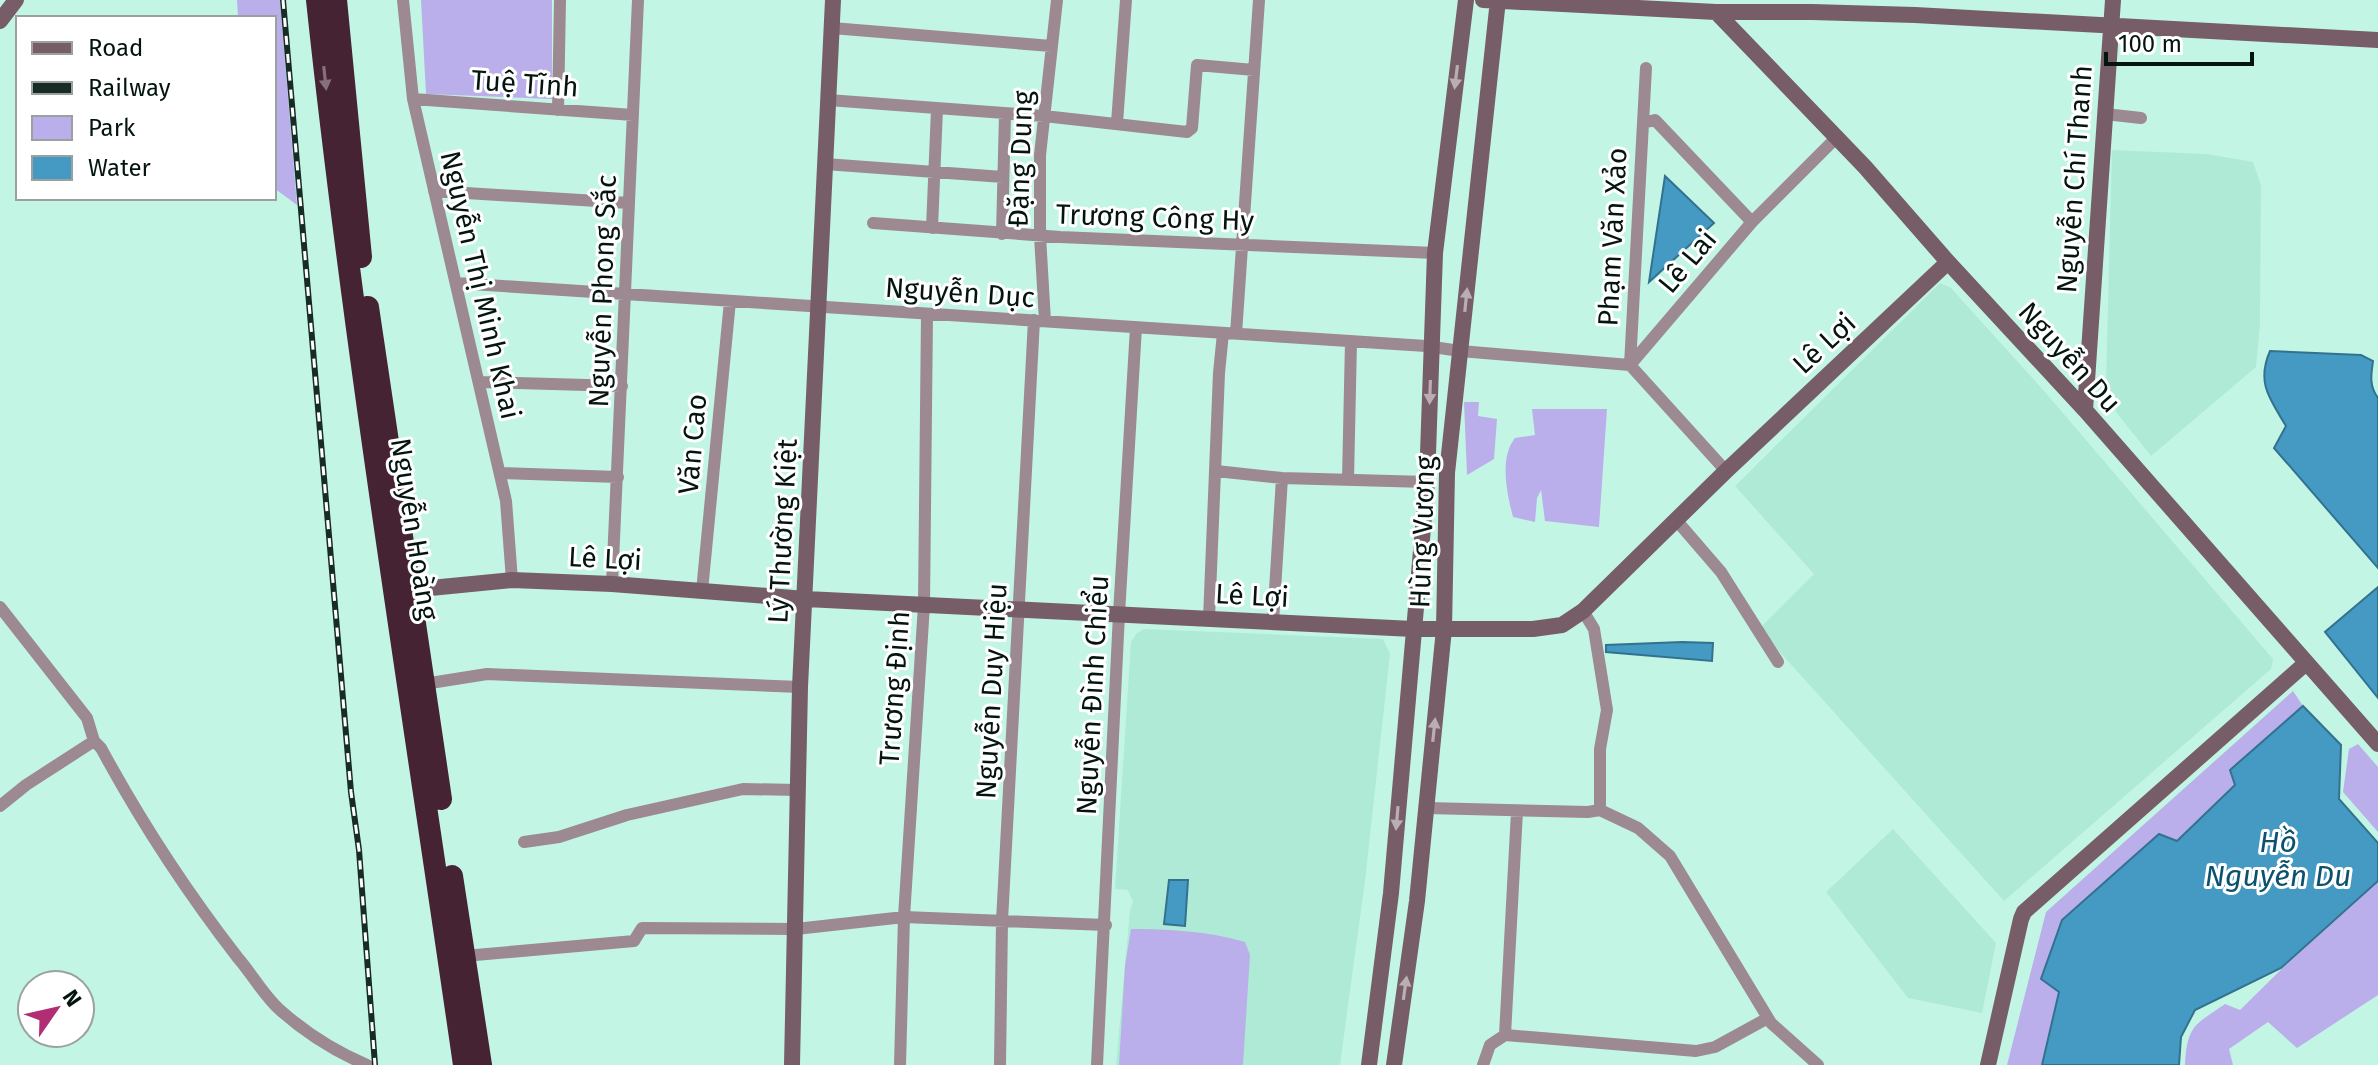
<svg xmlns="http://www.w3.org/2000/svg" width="2378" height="1065" font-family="'Fira Sans',sans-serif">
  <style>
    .built { fill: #afead7 }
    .green { fill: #baafeb }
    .water { fill: #459ac4; stroke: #32728e; stroke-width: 2 }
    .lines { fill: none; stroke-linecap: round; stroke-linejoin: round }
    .street { stroke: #9c8991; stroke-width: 12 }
    .secondary { stroke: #775d67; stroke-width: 16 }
    .highway { stroke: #452333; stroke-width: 22 }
    .rail-casing { stroke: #182c26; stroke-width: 6 }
    .rail { stroke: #fff; stroke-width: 3; stroke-dasharray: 9; stroke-linecap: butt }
    .oneway { fill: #bbaeb3 }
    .oneway2 { fill: #86707a }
    .labels { text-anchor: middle; stroke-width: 6; stroke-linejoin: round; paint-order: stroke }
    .street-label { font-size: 28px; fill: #041510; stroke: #fff }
    .water-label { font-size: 30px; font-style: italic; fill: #0c526e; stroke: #fff }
  </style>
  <rect width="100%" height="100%" fill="#c3f5e4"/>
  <path class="built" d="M2112,150l95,4 46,8 8,23 -1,140 -4,42 -105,89 -35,-44 -10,-29z
    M1940,283l11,5 94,104 228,267 -2,10 -267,232 -245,-272 55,-55 -79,-88z
    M1144,629l239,10 7,15 -25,227 -25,184h-224l14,-155 3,-8 -5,-12 -13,-1 16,-247 6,-9z
    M1893,829l103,114 -14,70 -74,-15 -82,-106z"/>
  <path class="green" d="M237,0h43l17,205 -23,-17v-170h-36z
    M421,0h131v99l-126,-5z
    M1464,402h15l-1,14 19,3 -3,40 -27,16z
    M1532,409h75l-8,118 -54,-6 -4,-31 -4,8 -2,24 -22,-5c-6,-23 -14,-59 2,-79l20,-3z
    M2293,691l10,15 -72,63 5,16 -59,57 -118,150 -17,73h-35l39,-153z
    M2358,744l20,23v65l-35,-40 6,-43z
    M2378,881v114l-81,53 -29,-26 -39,27 4,16h-48c2,-40 10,-40 40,-61l15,6 65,-64z
    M1131,929c39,0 76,2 114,13l5,13 -7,110h-124l6,-100z"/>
  <path class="water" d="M1665,176l49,47 -65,59z
    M2270,351l91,4 12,6c-2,14 -4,25 5,37v170l-104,-120 12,-22c-16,-27 -30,-43 -16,-75z
    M2378,587v111l-53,-66z
    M1682,642l31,1 -1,18 -106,-9v-7z
    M2303,706l38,39 -2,54 39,44v38l-97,87 -86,42 -14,27 -2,28h-137l17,-73 -18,-13 21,-59 97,-86 18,7 58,-56 -5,-15z
    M1169,880h19l-3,46 -21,-2z"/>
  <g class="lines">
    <path class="street" d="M403,0l10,99 93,402 6,79
      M832,28l219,18
      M413,99l220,16
      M828,100l216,16 143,16 5,-4 5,-63 57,5
      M558,110l2,-110
      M2105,114l36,4
      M1117,123l9,-123
      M1643,123l3,-55
      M825,164l178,13
      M434,191l195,12
      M873,223l187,14 375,16
      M932,228l5,-119
      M1002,234l3,-120
      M456,283l970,63 34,5 170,14 122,-143 85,-85
      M1045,321l-5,-85v-81l17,-155
      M1236,334l23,-334
      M479,382l143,4
      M1216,471l66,7 145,4
      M1726,471l-96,-106 13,-242 12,-3 97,102
      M500,473l118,4
      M1348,480l3,-139
      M1677,521l44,51 57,90
      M612,584l26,-584
      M702,591l28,-290
      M0,607l87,111 7,23
      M1583,611l11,18 13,81 -7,39v61
      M1209,619l10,-246 4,-40
      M1273,622l9,-144
      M424,684l63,-10 313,13
      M0,806l26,-21 68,-44 7,7c40,74 85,143 137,210 14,16 26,38 42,52 27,24 54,41 87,55
      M1427,808l161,4 12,-2
      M1600,810l38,18 32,28 101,167 47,42
      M524,842l35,-5 68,-22 116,-26 54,1
      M464,956l170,-15 8,-13 154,1 108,-12 202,8
      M1505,1035l191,16 19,-4 53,-29
      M1505,1035l12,-224
      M900,1065l4,-148 20,-312 3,-291
      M1000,1065l2,-144 32,-601
      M1097,1065l22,-451 17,-287
      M1483,1065l7,-20 15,-10"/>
    <path class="secondary" d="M1483,0l233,12h96l103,3 463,25
      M1716,12l149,155 83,95 137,148 293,334
      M0,21l16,-21
      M2085,410l28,-410
      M410,590l102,-10 100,4 194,15 607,30h120l29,-4 21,-14 143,-140 222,-209
      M792,1065l8,-378 33,-687
      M1369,1065l22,-172 36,-411 8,-229 31,-253
      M1394,1065l23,-164 27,-272 3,-156 51,-473
      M1988,1065l33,-146 3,-7 282,-249"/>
    <path class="highway" d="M317,0c38,356 96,710 147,1065
      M336,0l25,257
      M368,307l73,492
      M452,876l29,189"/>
    <defs>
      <path id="rail" d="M283,0l68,792 8,58 16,215"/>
    </defs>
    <use href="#rail" class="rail-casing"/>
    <use href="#rail" class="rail"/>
  </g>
  <defs><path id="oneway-solid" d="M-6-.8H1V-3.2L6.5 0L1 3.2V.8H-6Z" transform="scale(2)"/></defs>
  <g class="oneway">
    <use href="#oneway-solid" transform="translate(1456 77) rotate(97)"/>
    <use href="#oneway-solid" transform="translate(1466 300) rotate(-84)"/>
    <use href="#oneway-solid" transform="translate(1430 392) rotate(92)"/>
    <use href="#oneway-solid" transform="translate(1434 730) rotate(-84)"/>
    <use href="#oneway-solid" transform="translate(1397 818) rotate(95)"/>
    <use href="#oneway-solid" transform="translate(1405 988) rotate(-82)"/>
  </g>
  <use class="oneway2" href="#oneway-solid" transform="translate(325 78) rotate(84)"/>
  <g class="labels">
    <g class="street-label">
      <text transform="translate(525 83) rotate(4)" y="10">Tuệ Tĩnh</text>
      <text transform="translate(1020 159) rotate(-88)" y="10">Đặng Dung</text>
      <text transform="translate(2074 179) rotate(-86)" y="10">Nguyễn Chí Thanh</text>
      <text transform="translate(1155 217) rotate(2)" y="10">Trương Công Hy</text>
      <text transform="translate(1612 237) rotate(-87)" y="10">Phạm Văn Xảo</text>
      <text transform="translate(1687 261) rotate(-50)" y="10">Lê Lai</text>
      <text transform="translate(481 285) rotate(77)" y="10">Nguyễn Thị Minh Khai</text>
      <text transform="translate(602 291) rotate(-88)" y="10">Nguyễn Phong Sắc</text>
      <text transform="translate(960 292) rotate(4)" y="10">Nguyễn Dục</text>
      <text transform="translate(1824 343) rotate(-43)" y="10">Lê Lợi</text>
      <text transform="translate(2070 357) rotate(48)" y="10">Nguyễn Du</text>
      <text transform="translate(692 444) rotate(-85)" y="10">Văn Cao</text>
      <text transform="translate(415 529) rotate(81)" y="10">Nguyễn Hoàng</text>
      <text transform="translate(782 531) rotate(-87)" y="10">Lý Thường Kiệt</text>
      <text transform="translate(1422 532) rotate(-88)" y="10">Hùng Vương</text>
      <text transform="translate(605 558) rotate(3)" y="10">Lê Lợi</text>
      <text transform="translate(1252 595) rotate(3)" y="10">Lê Lợi</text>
      <text transform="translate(894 688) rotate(-86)" y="10">Trương Định</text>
      <text transform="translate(991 691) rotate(-87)" y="10">Nguyễn Duy Hiệu</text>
      <text transform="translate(1092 695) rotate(-87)" y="10">Nguyễn Đình Chiểu</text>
    </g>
    <g class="water-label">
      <text x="2278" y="852">Hồ<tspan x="2278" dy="34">Nguyễn Du</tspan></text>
    </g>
  </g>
  <rect x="16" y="16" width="260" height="184" fill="#ffffff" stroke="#9ba19f" stroke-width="2"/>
  <rect x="32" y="42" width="40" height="12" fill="#775d67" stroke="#9ba19f" stroke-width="2"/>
  <text x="88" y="56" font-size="24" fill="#041510">Road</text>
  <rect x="32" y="82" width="40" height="12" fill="#182c26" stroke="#9ba19f" stroke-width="2"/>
  <text x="88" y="96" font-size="24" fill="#041510">Railway</text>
  <rect x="32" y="116" width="40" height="24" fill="#baafeb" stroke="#9ba19f" stroke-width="2"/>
  <text x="88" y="136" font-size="24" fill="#041510">Park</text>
  <rect x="32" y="156" width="40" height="24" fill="#459ac4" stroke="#9ba19f" stroke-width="2"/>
  <text x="88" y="176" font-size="24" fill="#041510">Water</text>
  <g transform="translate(56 1009) rotate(56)"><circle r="38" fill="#ffffff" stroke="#9ba19f" stroke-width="2"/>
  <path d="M0-6L14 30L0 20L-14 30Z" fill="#b12d74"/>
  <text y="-12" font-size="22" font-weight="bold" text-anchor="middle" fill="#041510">N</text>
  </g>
  <path d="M2106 52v12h146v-12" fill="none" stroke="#041510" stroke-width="4"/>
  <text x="2118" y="52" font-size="24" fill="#041510" stroke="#ffffff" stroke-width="6" paint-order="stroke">100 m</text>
</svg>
